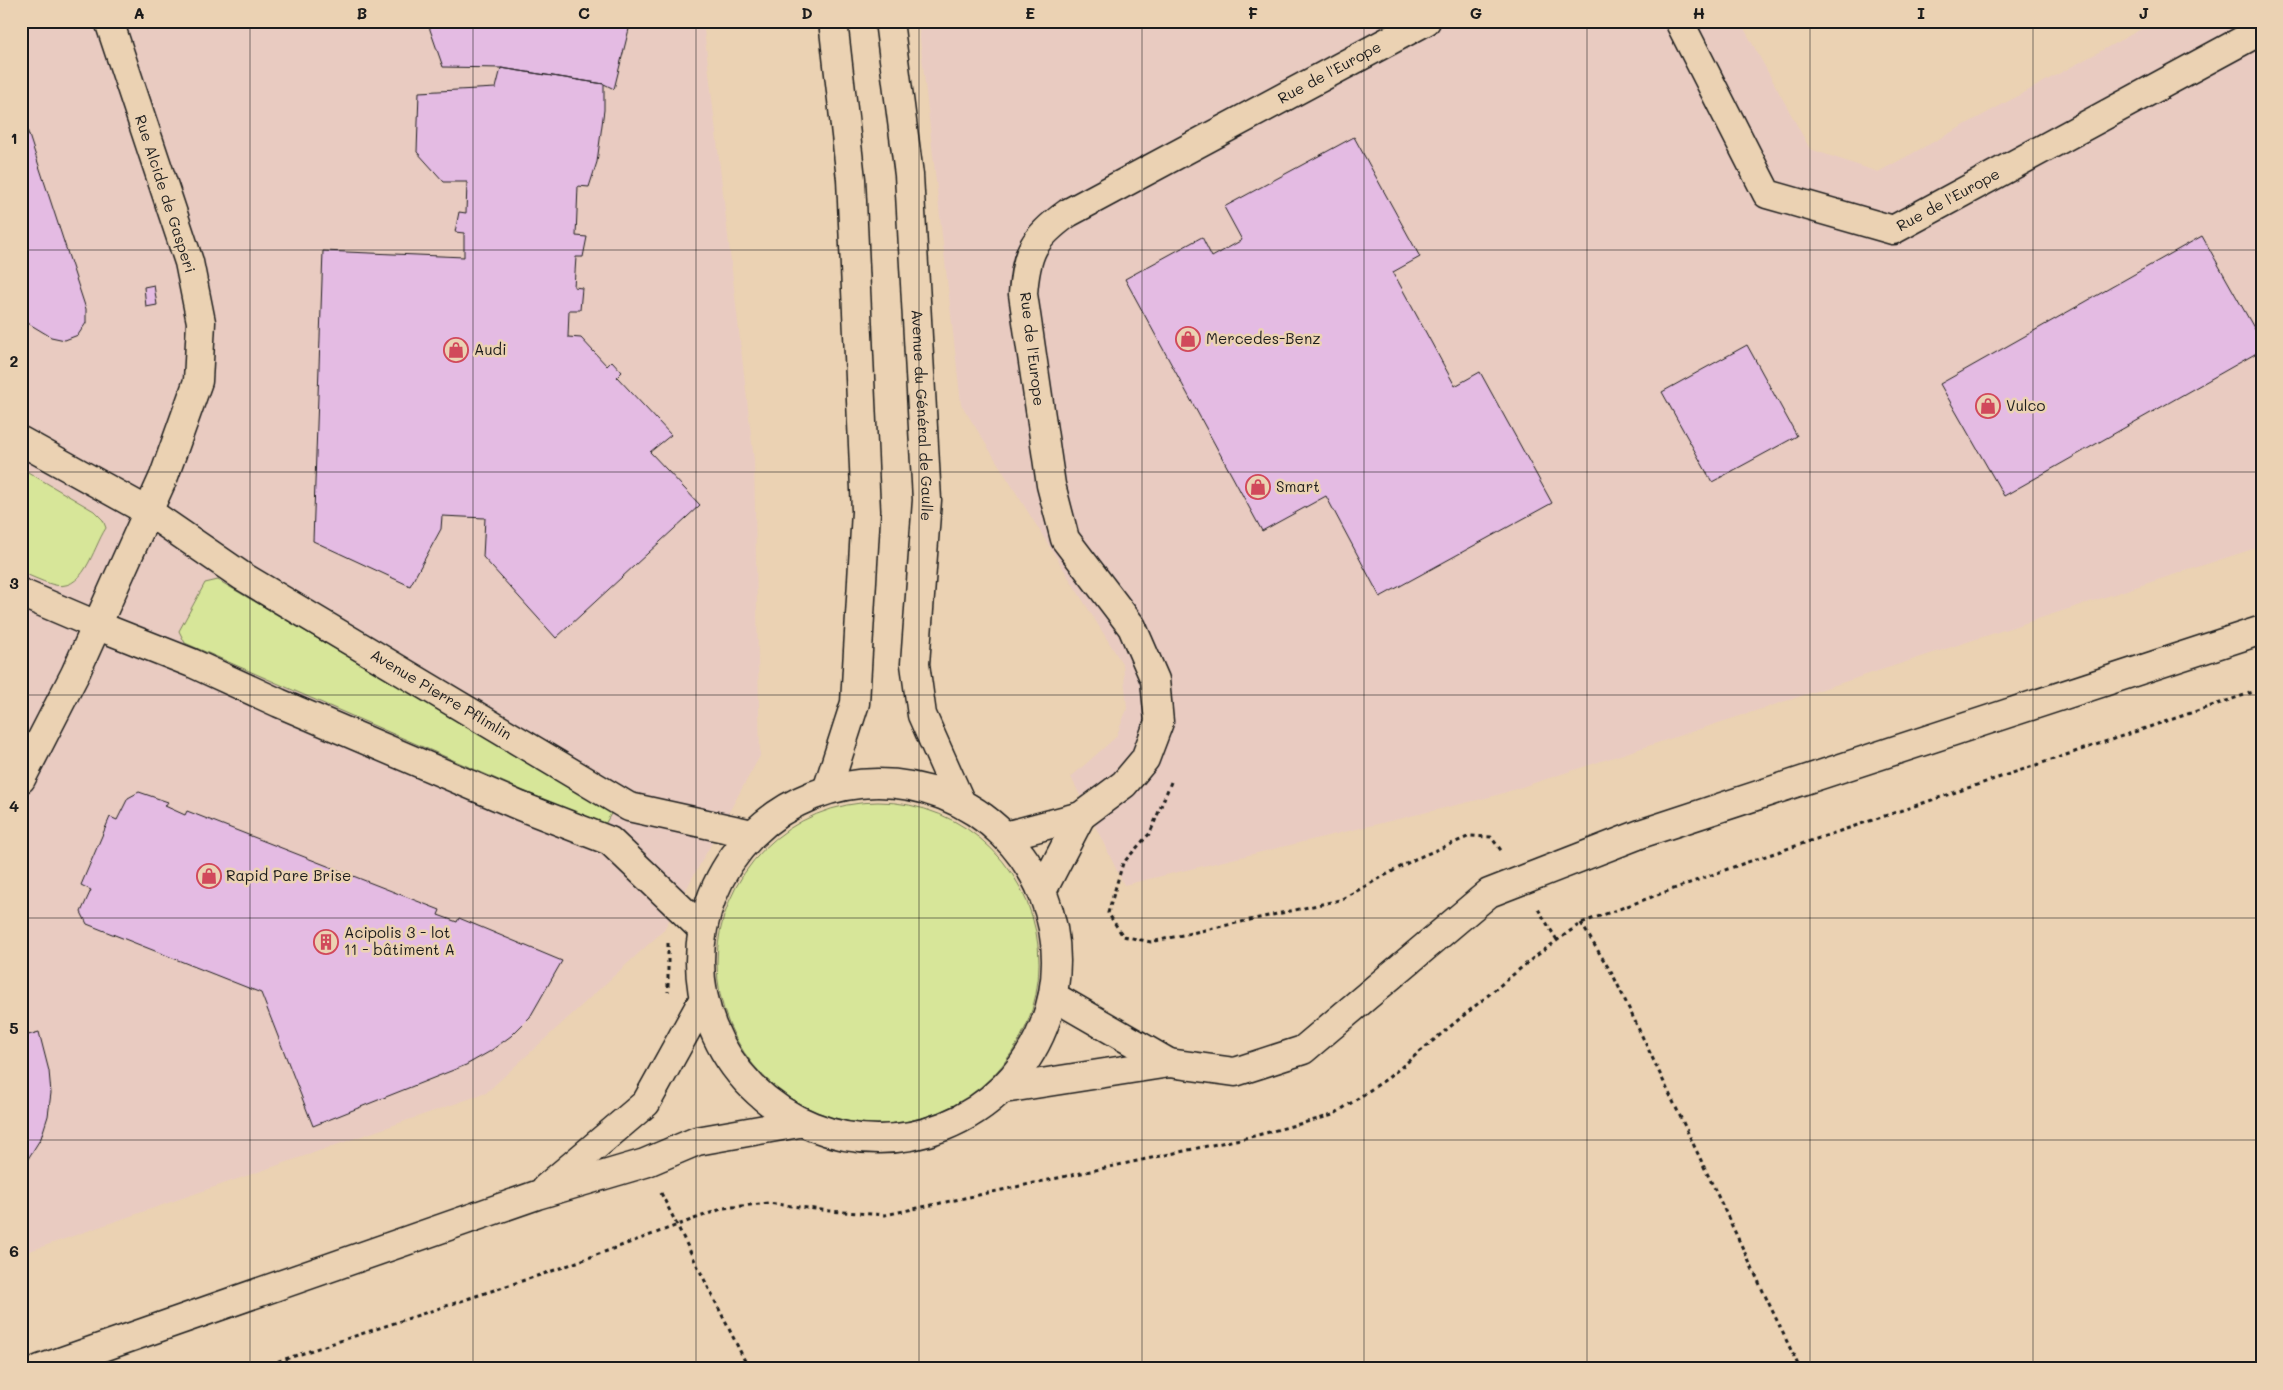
<svg xmlns="http://www.w3.org/2000/svg" width="2283" height="1390" font-family="Mali,sans-serif">
  <style>
    .built { fill: #e9cbc1 }
    .grass { fill: #d7e699; stroke: #7a815a }
    .building { fill: #e4bbe3; stroke: #1c1c1c }
    .lines { fill: none; stroke-linecap: round; stroke-linejoin: round }
    .minor-casing { stroke: #1c1c1c; stroke-width: 31 }
    .secondary-casing { stroke: #1c1c1c; stroke-width: 31 }
    .path { stroke: #1c1c1c; stroke-width: 3; stroke-dasharray: 4 4; stroke-linecap: butt }
    .minor { stroke: #ebd2b3; stroke-width: 28 }
    .secondary { stroke: #ebd2b3; stroke-width: 28 }
    .grid { fill: none; stroke: #1c1c1c; stroke-width: 1; stroke-opacity: 0.55 }
    .labels { text-anchor: middle; stroke-width: 5; stroke-linejoin: round; paint-order: stroke }
    .street-label { font-size: 15px; fill: #1c1c1c; stroke: #ebd2b3 }
    .poi-label { font-size: 15px; fill: #1c1c1c; stroke: #ebd2b3; text-anchor: start }
    .neatline { fill: none; stroke: #1c1c1c; stroke-width: 2 }
    .grid-label { font-size: 16px; text-anchor: middle; font-weight: bold; fill: #1c1c1c }
  </style>
  <rect width="100%" height="100%" fill="#ebd2b3"/>
  <filter id="ink" filterUnits="userSpaceOnUse"><feTurbulence type="fractalNoise" baseFrequency=".02" numOctaves="2"/><feDisplacementMap in="SourceGraphic" scale="10" xChannelSelector="R" yChannelSelector="G"/><feConvolveMatrix kernelMatrix="1 2 1 2 8 2 1 2 1" color-interpolation-filters="sRGB"/></filter>
  <g filter="url(#ink)">
    <path class="built" d="M21,21h682l51,439 6,296 -97,175 -177,162 -465,161z
      M918,21h822l70,128 68,23 278,-151h106v525l-768,250 -370,89 -53,-108 45,-40 11,-28 -4,-44 -162,-261z"/>
    <path class="grass" d="M21,468l73,43 9,9 3,8c-14,21 -22,67 -55,56 -10,-3 -20,-8 -30,-12z
      M218,580l394,232 -8,14 -419,-183 -6,-12 26,-48z
      M717 963a161 161 0 1 1 322 0a161 161 0 1 1-322 0Z"/>
    <path class="building" d="M427,21h204l-17,68 -10,-5 -103,-16 -58,-1z
      M501,68l103,16v26l-7,52 -8,25 -11,-1 -2,50 11,1 -4,20h-7l-2,30 8,1 -2,22h-11l-1,27 13,1 26,28 5,-5 10,11 -5,5 54,58 -21,17 50,53 -144,133 -73,-81 2,-39 -43,-2 -1,13 -31,57 -97,-45 10,-290 141,6v-24l-9,-1 4,-20 7,1 1,-31h-23l-27,-30 2,-60 77,-4z
      M21,111l65,198v14l-8,12 -13,5 -14,-3 -30,-18z
      M1354,137l66,120 -27,15 62,114 25,-14 72,131 -172,94 -54,-101 -64,35 -137,-252 77,-42 10,20 30,-17 -18,-33z
      M2202,236l60,106v8l-258,146 -64,-112z
      M154,285l3,20 -11,2 -2,-20z
      M1747,345l50,91 -85,46 -50,-90z
      M139,792l29,10 -3,4 20,9 2,-4 253,99 -2,5 19,7 2,-4 103,43 -32,56 -19,19 -22,16 -23,13 -153,61 -52,-133 -174,-69 -6,-12 10,-22 -10,-5 29,-68 7,3 11,-22z
      M39,1032l10,39 2,22 -3,23 -7,22 -20,32v-133z"/>
    <g class="lines">
      <defs>
        <g id="minor">
          <path id="s1" d="M1679,21l88,173 126,36 369,-200"/>
          <path id="s2" d="M21,441l128,71 93,64 387,231 123,27"/>
          <path d="M21,593l75,32 96,38 87,40 241,103 90,35 92,88"/>
          <path d="M21,779l54,-105 89,-198 34,-95 3,-59 -12,-60 -80,-241"/>
          <path id="s3" d="M1005,836l76,-20 43,-32 21,-25 14,-37 -4,-42 -23,-53 -67,-88 -14,-54 -28,-191c3,-42 10,-56 45,-81l358,-192"/>
          <path d="M1042,891l39,-75"/>
        </g>
        <g id="secondary">
          <path id="s4" d="M889,21l20,154 18,325 -12,164 7,51 39,88"/>
          <circle cx="878" cy="961" r="178"/>
          <path d="M828,787l27,-84 11,-192 -15,-332 -18,-158"/>
          <path d="M1053,996l116,67"/>
          <path d="M1003,1089l166,-26 66,9 68,-22 186,-157 154,-60 619,-203"/>
          <path d="M546,1188l100,-85 57,-103"/>
          <path d="M40,1369l497,-174 108,-32 52,-22 102,-18"/>
        </g>
      </defs>
      <use href="#minor" class="minor-casing"/>
      <use href="#secondary" class="secondary-casing"/>
      <path class="path" d="M1171,782l-21,51 -27,30 -15,50 15,23 28,6 189,-42 75,-41 55,-23 21,1 12,16
        M1538,909l19,31
        M1581,923l33,54 186,392
        M668,943v49
        M661,1193l88,176
        M255,1369l303,-100 166,-61 44,-5 62,8 55,4 369,-79 79,-21 55,-37 144,-119 49,-36 155,-57 526,-177"/>
      <use href="#minor" class="minor"/>
      <use href="#secondary" class="secondary"/>
    </g>
  </g>
  <path class="grid" d="M250,21v1348M473,21v1348M696,21v1348M919,21v1348M1142,21v1348M1364,21v1348M1587,21v1348M1810,21v1348M2033,21v1348M21,250h2241M21,472h2241M21,695h2241M21,918h2241M21,1140h2241"/>
  <defs>
    <symbol id="shop-ring" viewBox="-11 -11 22 22"><circle r="9.5" fill="#ebd2b3" stroke="#d1495b" stroke-width="1.5"/><path d="M-5-2.5h2.3a2.7 3.5 0 0 1 5.4 0H5L5.5 6h-11ZM-1.5-2.5h3a1.5 2.3 0 0 0-3 0Z" fill="#d1495b"/></symbol>
    <symbol id="building-ring" viewBox="-11 -11 22 22"><circle r="9.5" fill="#ebd2b3" stroke="#d1495b" stroke-width="1.5"/><path d="M-4-6H4V6H1V3H-1V6H-4ZM-2.5-4.3h1.7v1.8h-1.7ZM.8-4.3h1.7v1.8H.8ZM-2.5-1h1.7V.8h-1.7ZM.8-1h1.7V.8H.8Z" fill="#d1495b"/></symbol>
  </defs>
  <g fill-rule="evenodd">
    <use href="#shop-ring" x="1174" y="325" width="28" height="28"/>
    <use href="#shop-ring" x="442" y="336" width="28" height="28"/>
    <use href="#shop-ring" x="1974" y="392" width="28" height="28"/>
    <use href="#shop-ring" x="1244" y="473" width="28" height="28"/>
    <use href="#shop-ring" x="195" y="862" width="28" height="28"/>
    <use href="#building-ring" x="312" y="928" width="28" height="28"/>
  </g>
  <g class="labels">
    <g class="street-label">
      <text dy="5" stroke="none"><textPath href="#s3" startOffset="1058">Rue de l'Europe</textPath></text>
      <text transform="translate(165 194) rotate(72)" y="5">Rue Alcide de Gasperi</text>
      <text dy="5" stroke="none"><textPath href="#s1" startOffset="388">Rue de l'Europe</textPath></text>
      <text transform="translate(1032 349) rotate(83)" y="5">Rue de l'Europe</text>
      <text dy="5" stroke="none"><textPath href="#s4" startOffset="396">Avenue du Général de Gaulle</textPath></text>
      <text dy="5" stroke="none"><textPath href="#s2" startOffset="491">Avenue Pierre Pflimlin</textPath></text>
    </g>
    <g class="poi-label">
      <text x="1206" y="344">Mercedes-Benz</text>
      <text x="474" y="355">Audi</text>
      <text x="2006" y="411">Vulco</text>
      <text x="1276" y="492">Smart</text>
      <text x="226" y="881">Rapid Pare Brise</text>
      <text x="344" y="938">Acipolis 3 - lot<tspan x="344" dy="17">11 - bâtiment A</tspan></text>
    </g>
  </g>
  <rect width="2283" height="1390" fill="none" stroke="#ebd2b3" stroke-width="55"/>
  <rect x="28" y="28" width="2228" height="1334" class="neatline"/>
  <g class="grid-label">
    <text x="139" y="19">A</text>
    <text x="362" y="19">B</text>
    <text x="584" y="19">C</text>
    <text x="807" y="19">D</text>
    <text x="1030" y="19">E</text>
    <text x="1253" y="19">F</text>
    <text x="1476" y="19">G</text>
    <text x="1699" y="19">H</text>
    <text x="1921" y="19">I</text>
    <text x="2144" y="19">J</text>
    <text x="14" y="144">1</text>
    <text x="14" y="367">2</text>
    <text x="14" y="589">3</text>
    <text x="14" y="812">4</text>
    <text x="14" y="1034">5</text>
    <text x="14" y="1257">6</text>
  </g>
</svg>
